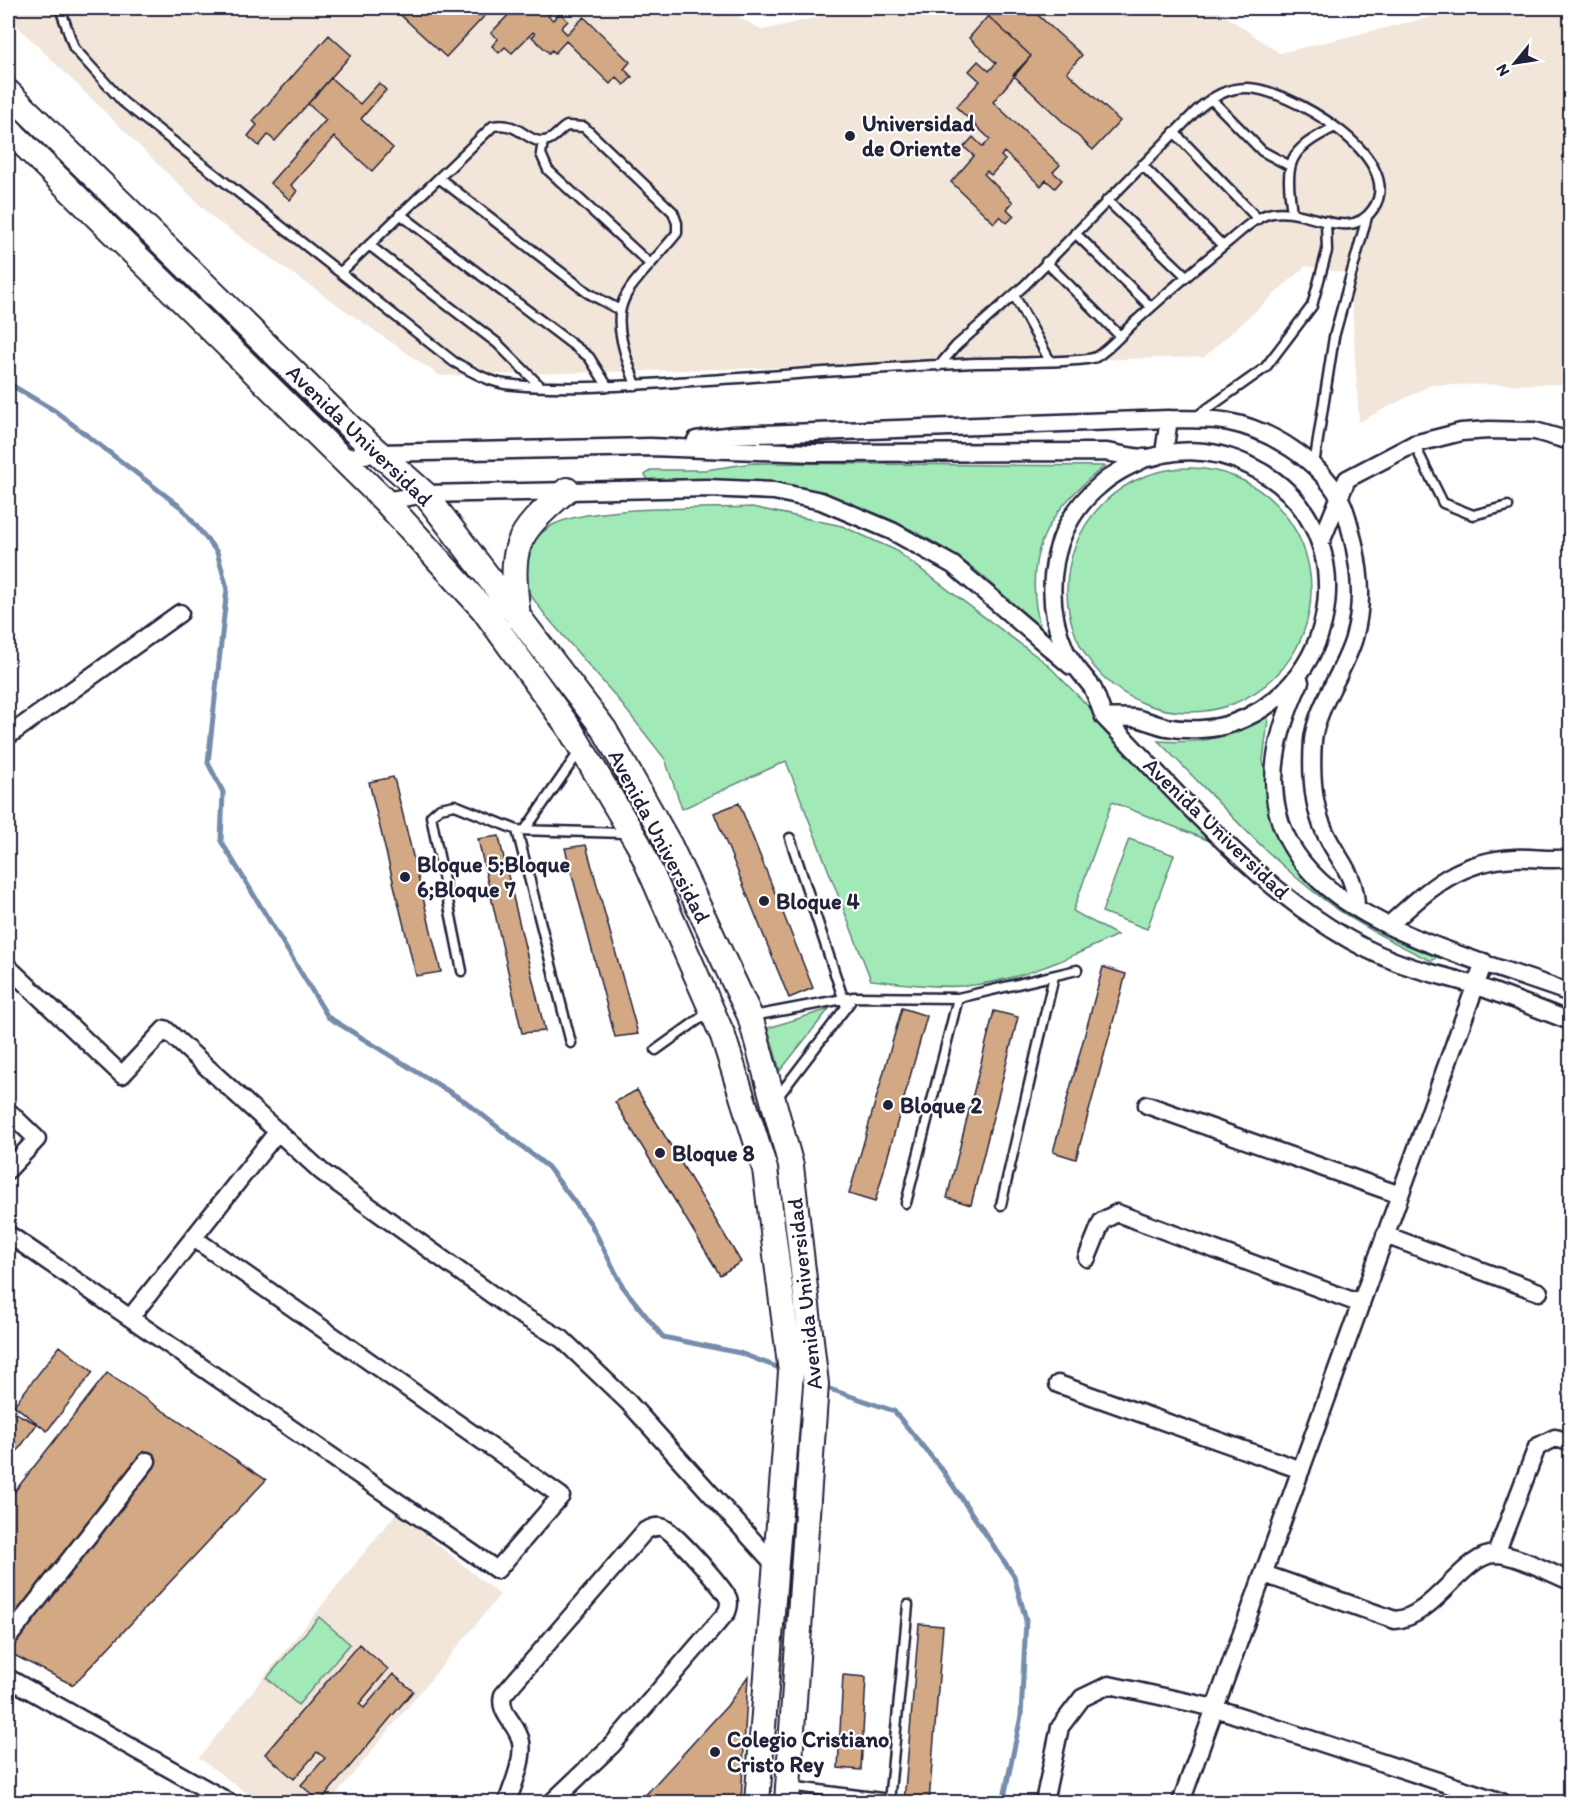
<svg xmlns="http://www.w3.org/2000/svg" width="1578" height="1810" font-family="Itim,sans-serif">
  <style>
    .built { fill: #f2e5da }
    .green { fill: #a1eab8; stroke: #62867a; stroke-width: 1.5 }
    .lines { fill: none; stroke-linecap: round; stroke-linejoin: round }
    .stream { stroke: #768cab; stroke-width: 5 }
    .building { fill: #d3a884; stroke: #22223b; stroke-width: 1.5 }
    .lane-casing { stroke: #22223b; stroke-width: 13 }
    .street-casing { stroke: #22223b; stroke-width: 21 }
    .secondary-casing { stroke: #22223b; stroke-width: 28 }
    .lane { stroke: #fff; stroke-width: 8 }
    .street { stroke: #fff; stroke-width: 16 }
    .secondary { stroke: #fff; stroke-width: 24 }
    .poi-dot { fill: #22223b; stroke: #fff; stroke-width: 2 }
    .labels { text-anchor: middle; stroke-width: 4.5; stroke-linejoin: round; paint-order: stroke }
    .poi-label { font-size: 22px; font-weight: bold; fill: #22223b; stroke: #fff; text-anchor: start }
    .street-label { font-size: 22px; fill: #22223b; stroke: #fff }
  </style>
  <rect width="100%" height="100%" fill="#fff"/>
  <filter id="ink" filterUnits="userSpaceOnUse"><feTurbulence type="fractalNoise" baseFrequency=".0167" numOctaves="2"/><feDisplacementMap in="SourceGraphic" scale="12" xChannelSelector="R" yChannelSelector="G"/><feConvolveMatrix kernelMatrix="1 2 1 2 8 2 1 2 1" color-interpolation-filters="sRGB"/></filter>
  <g filter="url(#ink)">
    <path class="built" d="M8,8h714l40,22 98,-22h354l65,45 191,-45h100v376l-139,1 -72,37 -9,-148 -44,-8 -102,91 -764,19 -226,-157 -206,-202z
      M397,1512l103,83 -170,207h-71l-60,-44z"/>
    <path class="green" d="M753,463l352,3c-60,46 -85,92 -63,168 -22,-22 -44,-47 -69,-66 -102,-75 -201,-91 -324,-87l-4,-6 6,-5h54z
      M1067 590a122 122 0 1 1 244 0a122 122 0 1 1-244 0Z
      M752,507l90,19 53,24 152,114 178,183 -113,-45 -39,109 44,24c-47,23 -100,47 -153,51 -30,2 -63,-3 -93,-6l-85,-219 -104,48 -17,-50 -48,-61 -71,-82 -20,-27 -8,-21c8,-19 16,-31 33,-42 33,-21 157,-17 201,-19z
      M1269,713l-6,47 5,30 11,33 56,71 97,57 4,4 -1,4 -4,2c-36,-18 -71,-35 -104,-59 -62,-46 -114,-107 -169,-161 45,3 73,-2 111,-28z
      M1129,839l45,16 -27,74 -45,-17z
      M829,1009l-49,62 -12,-43z
      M319,1617l31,27 -52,61 -31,-27z"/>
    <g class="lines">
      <path class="stream" d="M8,383l47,28 127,97 35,44 10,36 -19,175 15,29 -2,49 107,176 138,85 82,65 43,57 32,63 40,50 77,16 42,16
        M821,1386l73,25 49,60 71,105 12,44 -5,96 -18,86"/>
    </g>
    <path class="building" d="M393,8h99l-46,49z
      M515,8h41l-8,8 5,4 7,-7 8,8 -7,7 6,6 17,-17 46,45 -6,7 8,8 -8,8 -8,-8 -6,7 -44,-43 -11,12 -3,-3 -3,3 -17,-16 3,-3 -2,-2 -21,21 -7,-6 -6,6 -7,-7 6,-7 -7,-6z
      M996,8h34l52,47 -15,17 53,49 -27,29 -80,-75 18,-19 -43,-40z
      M988,16l43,40 -38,46 67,63 -7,7 9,8 -7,8 -9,-8 -5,6 -37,-34 -3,4 4,4 -14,15 -4,-4 -3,3 29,28 -6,7 7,7 -7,7 -7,-7 -6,7 -43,-41 23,-26 -10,-9 9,-10 10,10 7,-8 -34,-32 24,-26 -11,-10 9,-10 11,10 7,-8 -27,-25z
      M329,35l22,20 -76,86 -7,-6 -9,11 -11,-10 9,-11 -4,-4z
      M331,78l29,26 19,-21 7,7 -25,29 32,29 -21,23 -38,-34 -43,48 6,6 -7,9 -20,-17 56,-63 -18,-16z
      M393,777l2,5 46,190 -25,4 -47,-194z
      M739,803l74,185 -24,10 -75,-185z
      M499,836l2,10 44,185 -23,2 -44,-194z
      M586,845l52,189 -23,3 -50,-189z
      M1103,967l23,7 -50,185 -23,-7z
      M902,1008l25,8 -52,186 -26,-8z
      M994,1011l24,6 -47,188 -24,-7z
      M637,1090l104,172 -21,13 -105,-173z
      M60,1346l33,26 -46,59 -33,-26z
      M107,1373l159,107 -193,205 -65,-33v-152z
      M8,1409l29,15 -29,40z
      M919,1624l24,2 -14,176h-25z
      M359,1644l29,25 -29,35 5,4 29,-34 20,17 -93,111 -19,-17 24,-27 -8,-6 -23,27 -29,-25z
      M843,1675l23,2 -5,93 -23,-2z
      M748,1676l-7,126h-102l88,-96z"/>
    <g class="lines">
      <defs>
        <path id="lane" d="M60,8l14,40 49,54 331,260c17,9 33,19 51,22 60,7 128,1 187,-3 96,-6 191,-14 286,-18 18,0 109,-1 118,-6 15,-9 28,-26 42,-38 29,-26 59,-52 90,-77 12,-10 25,-23 40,-28 34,-11 80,32 105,-5 36,-51 -87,-122 -127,-121 -20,0 -36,10 -50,23l-171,174 -69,61 -17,20
          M1211,99l51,52 28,15
          M1174,132l84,87
          M543,141l-2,13 7,16 102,94
          M1142,165l81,81
          M439,178l149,115 32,17
          M1107,200l79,76
          M1292,213c-7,-52 -5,-62 43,-86
          M400,214l189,143 19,30
          M1075,233l76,74
          M369,245l128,98 42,42
          M1046,262l74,74
          M342,271l151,-145c27,-6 36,21 55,14 7,-2 12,-11 19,-14l17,1 89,85 4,11v10c-54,67 -75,62 -41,152
          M1014,295l36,66
          M1197,416l68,-48 47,-62 15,-55 -1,-30
          M1414,444l29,59 30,12 35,-9
          M1314,465l20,-128 33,-120
          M517,830l54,213
          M525,830l54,-78
          M790,838l56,169
          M462,971l-31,-155 9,-8 15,-3 62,25 109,3
          M753,1016l101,-19 104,1 119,-28
          M656,1050l53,-38
          M776,1099l74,-97
          M906,1203l52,-205
          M1001,1205l53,-229
          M789,1786l100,13
          M889,1802l19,-197"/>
        <path id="street" d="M696,440l37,-5 436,-16c20,1 41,-1 60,3 41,8 89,38 110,75 8,13 11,32 15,47 7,34 9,61 0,94 -9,32 -38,70 -41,102 -2,28 -1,63 11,90 13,30 32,42 32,78
          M1164,453l5,-34
          M341,458l38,-5 271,-6 163,6 293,-1c13,2 28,6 40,6 6,0 12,-3 18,-4 30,-6 61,-1 88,13 111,54 94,216 -19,256 -20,7 -47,8 -67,4 -10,-2 -20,-7 -31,-9 -10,-1 -21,0 -31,-1 -4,-9 -7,-21 -12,-30 -9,-12 -20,-23 -27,-37 -24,-56 -14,-124 34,-164 14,-13 30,-20 47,-28
          M385,501l40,-7 282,-6 67,3 47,10 71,30 61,34 118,101
          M1321,542l26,-63 67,-35 47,-12 28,-2 46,1 35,10
          M1300,682c-102,215 119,256 270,311
          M1104,717c83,86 177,200 290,244 27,11 56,16 83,25 31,11 62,23 93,35
          M8,736l172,-123
          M1388,926c41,-37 69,-65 127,-68 19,-1 36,3 55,0
          M8,967l114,108 43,-46 157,143 194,140 46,27 66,63 147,163
          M1147,1105l253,90
          M8,1111l29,28 -29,31
          M8,1234l489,336 64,-74 -366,-257
          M1385,1235l154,57
          M1087,1258l15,-37 15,-8 244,91
          M130,1318l148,-187
          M1058,1384l243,86
          M1496,1554l41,-107 18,-9 15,4
          M1264,1574l131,46c39,-3 68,-65 100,-66 21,0 55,19 75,27
          M8,1638l139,-177
          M8,1678l221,124
          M507,1802c6,-17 17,-42 14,-60 -3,-18 -23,-28 -18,-47l142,-164c6,-3 12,-6 19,-3 11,5 58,58 64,70 2,5 1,9 -1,14l-115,133 -60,57
          M1044,1802l16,-75 22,-29 27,-13 106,23 287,94
          M1181,1802l303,-840"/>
        <path id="secondary" d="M8,92l347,340 70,62 179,235 66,117 80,170 41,150 25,218 -29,418
          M8,129l377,372 98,108 87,120 69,116 84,191 42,133 26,203 -34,430
          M518,617c-8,-71 -6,-80 49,-127"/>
      </defs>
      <use href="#lane" class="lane-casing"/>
      <use href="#street" class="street-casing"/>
      <use href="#secondary" class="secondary-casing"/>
      <use href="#lane" class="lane"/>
      <use href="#street" class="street"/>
      <use href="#secondary" class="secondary"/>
    </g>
  </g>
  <g class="poi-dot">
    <circle cx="850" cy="136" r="6"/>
    <circle cx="405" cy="877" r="6"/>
    <circle cx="764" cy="901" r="6"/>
    <circle cx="888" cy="1105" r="6"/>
    <circle cx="660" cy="1153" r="6"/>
    <circle cx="715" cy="1752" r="6"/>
  </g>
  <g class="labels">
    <g class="poi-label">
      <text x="862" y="131">Universidad<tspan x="862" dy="25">de Oriente</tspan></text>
      <text x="417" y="872">Bloque 5;Bloque<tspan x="417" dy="25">6;Bloque 7</tspan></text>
      <text x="776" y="909">Bloque 4</text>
      <text x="900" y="1113">Bloque 2</text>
      <text x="672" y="1161">Bloque 8</text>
      <text x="727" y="1747">Colegio Cristiano<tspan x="727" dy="25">Cristo Rey</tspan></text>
    </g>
    <g class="street-label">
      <text transform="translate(360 435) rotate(44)" y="8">Avenida Universidad</text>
      <text transform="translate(1217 828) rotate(44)" y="8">Avenida Universidad</text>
      <text transform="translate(660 836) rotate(62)" y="8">Avenida Universidad</text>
      <text transform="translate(804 1294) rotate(-96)" y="8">Avenida Universidad</text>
    </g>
  </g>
  <rect width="1578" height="1810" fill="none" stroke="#fff" stroke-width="30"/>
  <rect x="15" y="15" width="1548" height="1780" fill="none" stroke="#22223b" stroke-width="2" filter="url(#ink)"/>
  <g transform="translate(1515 63) rotate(240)" stroke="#ffffff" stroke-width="4.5" paint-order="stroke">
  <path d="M0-4.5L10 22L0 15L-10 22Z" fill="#22223b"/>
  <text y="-9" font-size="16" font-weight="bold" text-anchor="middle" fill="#22223b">N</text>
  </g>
</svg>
